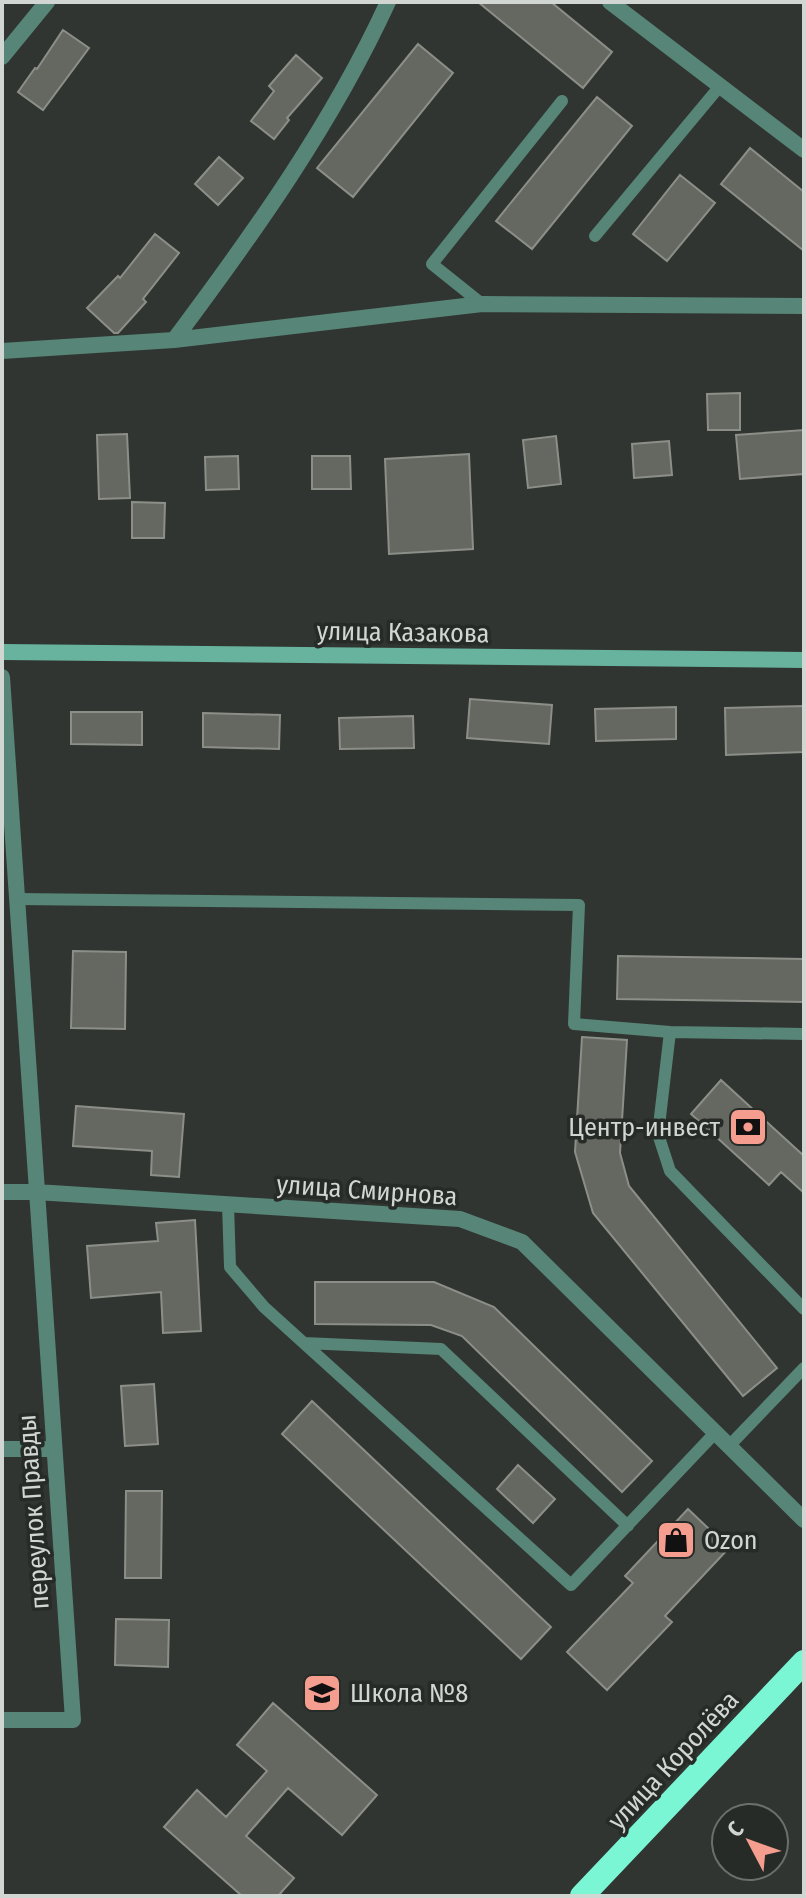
<svg xmlns="http://www.w3.org/2000/svg" width="806" height="1898" font-family="'Fira Sans Condensed',sans-serif">
  <style>
    .building { fill: #656861; stroke: #8c8f88; stroke-width: 2 }
    .lines { fill: none; stroke-linecap: round; stroke-linejoin: round }
    .lane { stroke: #578577; stroke-width: 12 }
    .street { stroke: #578577; stroke-width: 16 }
    .secondary { stroke: #67b39d; stroke-width: 16 }
    .highway { stroke: #7bf6d5; stroke-width: 24 }
    .labels { text-anchor: middle; stroke-width: 7; stroke-linejoin: round; paint-order: stroke }
    .street-label { font-size: 26px; fill: #d2d6d3; stroke: #262b27 }
    .poi-label { font-size: 26px; fill: #d2d6d3; stroke: #262b27; text-anchor: start }
  </style>
  <rect width="100%" height="100%" fill="#303531"/>
  <path class="building" d="M478,2h73l61,50 -29,36z
    M63,30l26,18 -46,62 -25,-18 17,-24 2,1z
    M418,44l35,29 -100,124 -36,-29z
    M296,55l26,23 -35,40 2,2 -15,19 -23,-18 23,-30 -5,-5z
    M597,97l35,29 -100,123 -36,-28z
    M750,148l54,44v59l-83,-67z
    M219,157l24,21 -25,27 -23,-21z
    M680,175l35,28 -48,58 -34,-27z
    M155,234l24,19 -36,46 3,3 -28,31h-4l-27,-25 31,-32 2,2z
    M740,393v37h-32l-1,-36z
    M804,430v44l-64,5 -4,-44z
    M127,434l3,64 -31,1 -2,-64z
    M556,436l5,48 -33,4 -5,-48z
    M669,441l3,34 -38,3 -2,-34z
    M469,454l4,95 -84,5 -4,-95z
    M238,456l1,33 -33,1 -1,-33z
    M312,456h38l1,33h-39z
    M132,502l33,1 -1,35h-32z
    M470,699l82,6 -3,39 -82,-6z
    M804,706v46l-78,3 -1,-47z
    M676,707v32l-80,2 -1,-32z
    M71,712h71v33l-71,-1z
    M203,713l77,2 -1,34 -76,-2z
    M413,716l1,32 -74,1 -1,-31z
    M73,951l53,1 -1,77 -54,-1z
    M618,956l186,3v43l-187,-3z
    M582,1037l45,3 -7,113 9,33 148,182 -34,28 -150,-183 -18,-61z
    M721,1080l83,76v37l-23,-21 -12,13 -78,-71z
    M76,1106l108,8 -5,63 -28,-2 1,-24 -79,-5z
    M195,1220l6,111 -38,2 -2,-41 -70,6 -4,-52 71,-5 -2,-18z
    M315,1282h119l60,25 158,154 -30,31 -160,-156 -31,-11 -116,-1z
    M154,1384l4,60 -33,2 -4,-60z
    M312,1401l239,226 -30,32 -239,-225z
    M518,1465l37,34 -22,24 -36,-34z
    M126,1491h36l-1,87h-36z
    M688,1509l41,39 -64,68 7,6 -65,68 -40,-38 66,-69 -8,-7z
    M116,1619l53,1 -1,47 -53,-2z
    M273,1703l104,92 -35,40 -54,-47 -42,48 48,42 -16,18h-36l-78,-69 33,-37 29,27 41,-46 -30,-26z"/>
  <g class="lines">
    <path class="lane" d="M595,236l125,-150
      M482,304l-50,-40 130,-163
      M16,899l563,6 -5,119 96,8
      M804,1034l-134,-2 -12,102 12,37 134,138
      M228,1204l2,63 34,40 307,278 144,-152
      M304,1343l137,6 187,177
      M729,1446l75,-78"/>
    <path class="street" d="M610,2l194,148
      M2,57l45,-55
      M174,340c80,-107 158,-216 214,-338
      M2,351l172,-11 308,-36 322,2
      M2,677l71,1043h-71
      M2,1192h34l424,27 62,23 282,278
      M2,1449h51"/>
    <path class="secondary" d="M2,652l802,8"/>
    <path class="highway" d="M582,1896l222,-234"/>
  </g>
  <defs>
    <symbol id="bank-square" viewBox="-11 -11 22 22"><rect x="-9" y="-9" width="18" height="18" rx="4" fill="#f59d8e" stroke="#262b27"/><path d="M-6-4H6V4H-6ZM0-2.3a2.3 2.3 0 1 0 0 4.6a2.3 2.3 0 1 0 0-4.6Z" fill="#111"/></symbol>
    <symbol id="shop-square" viewBox="-11 -11 22 22"><rect x="-9" y="-9" width="18" height="18" rx="4" fill="#f59d8e" stroke="#262b27"/><path d="M-5-2.5h2.3a2.7 3.5 0 0 1 5.4 0H5L5.5 6h-11ZM-1.5-2.5h3a1.5 2.3 0 0 0-3 0Z" fill="#111"/></symbol>
    <symbol id="school-square" viewBox="-11 -11 22 22"><rect x="-9" y="-9" width="18" height="18" rx="4" fill="#f59d8e" stroke="#262b27"/><path d="M0-5L7-2L0 1L-7-2ZM-4 1L0 2.5L4 1V4Q0 6-4 4Z" fill="#111"/></symbol>
  </defs>
  <g fill-rule="evenodd">
    <use href="#bank-square" x="726" y="1105" width="44" height="44"/>
    <use href="#shop-square" x="654" y="1518" width="44" height="44"/>
    <use href="#school-square" x="300" y="1671" width="44" height="44"/>
  </g>
  <g class="labels">
    <g class="street-label">
      <text transform="translate(403 632) rotate(1)" y="9">улица Казакова</text>
      <text transform="translate(367 1190) rotate(4)" y="9">улица Смирнова</text>
      <text transform="translate(33 1512) rotate(-94)" y="9">переулок Правды</text>
      <text transform="translate(673 1760) rotate(-47)" y="9">улица Королёва</text>
    </g>
    <g class="poi-label">
      <text x="720" y="1136" text-anchor="end">Центр-инвест</text>
      <text x="704" y="1549">Ozon</text>
      <text x="350" y="1702">Школа №8</text>
    </g>
  </g>
  <rect width="806" height="1898" fill="none" stroke="#d2d6d3" stroke-width="8"/>
  <g transform="translate(750 1842) rotate(311)"><circle r="38" fill="#262b27" stroke="#6b6f6c" stroke-width="2"/>
  <path d="M0-6L14 30L0 20L-14 30Z" fill="#f59d8e"/>
  <text y="-12" font-size="22" font-weight="bold" text-anchor="middle" fill="#d2d6d3">С</text>
  </g>
</svg>
